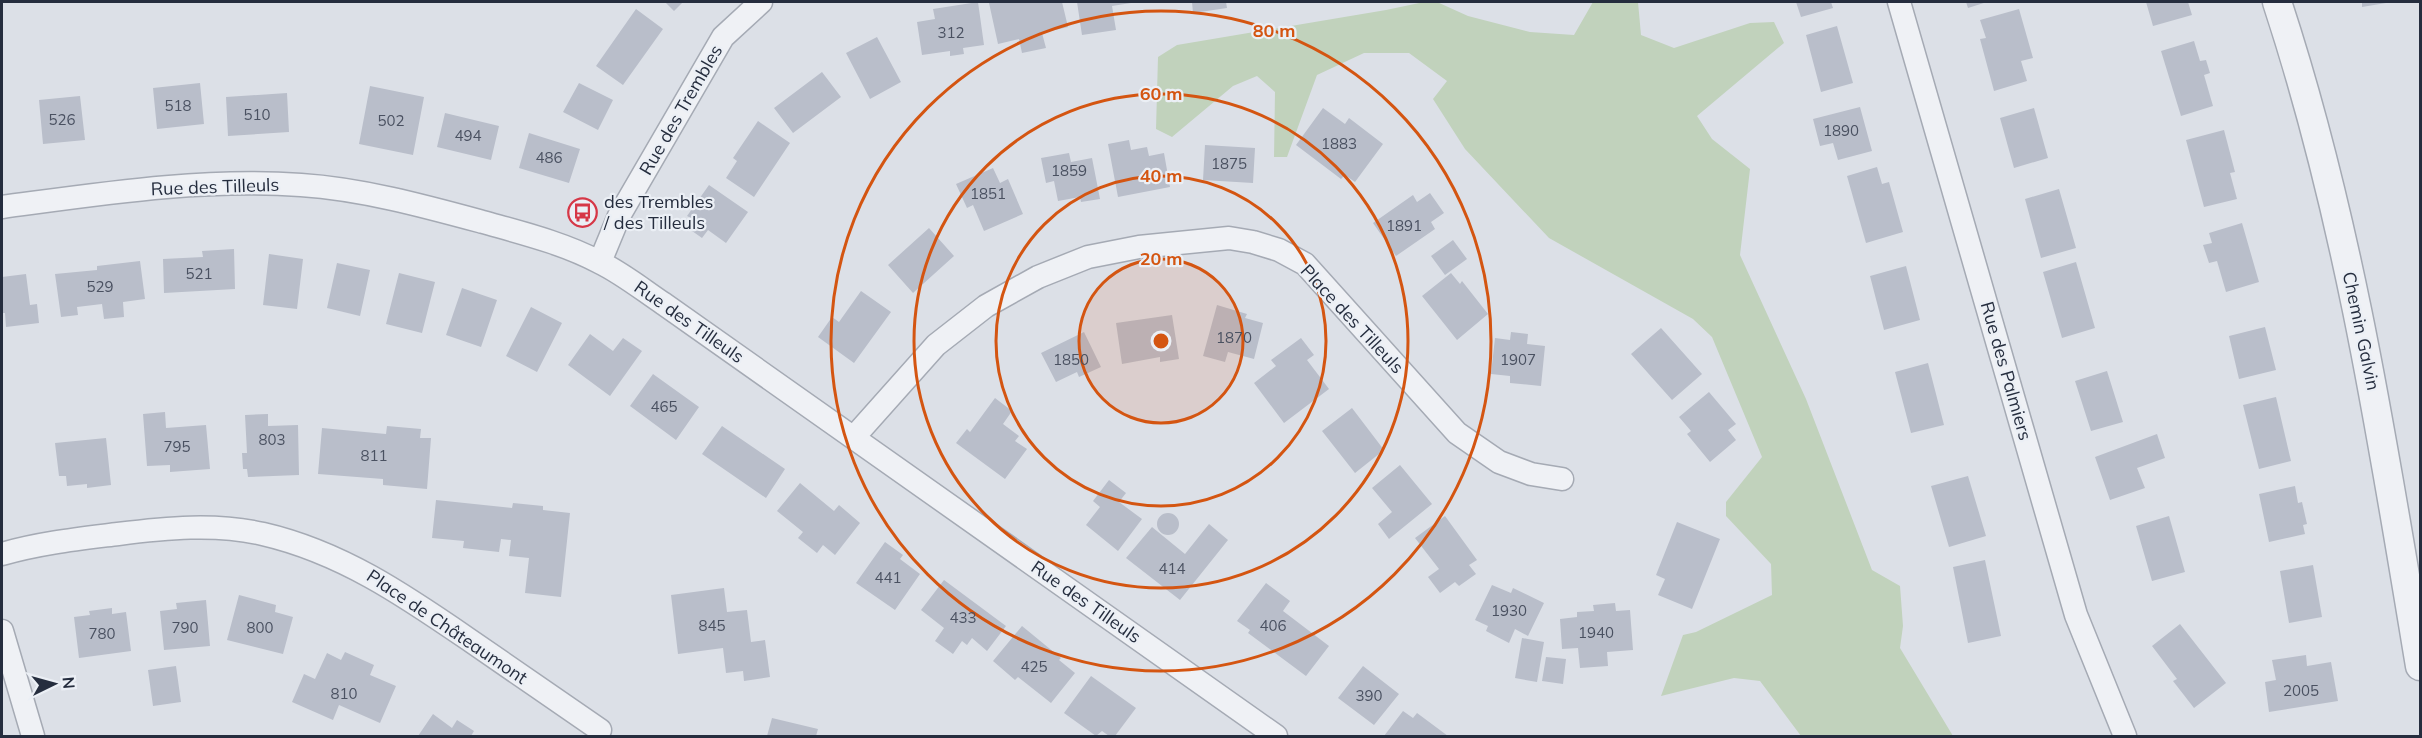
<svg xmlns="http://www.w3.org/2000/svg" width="2422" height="738" font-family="Mulish,sans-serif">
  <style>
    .green { fill: #c1d2bc }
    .building { fill: #b9beca }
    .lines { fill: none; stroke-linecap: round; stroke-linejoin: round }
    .minor-casing { stroke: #a5aab4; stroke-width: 25 }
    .tertiary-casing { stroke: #a5aab4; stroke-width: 31 }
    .minor { stroke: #eff1f5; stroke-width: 22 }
    .tertiary { stroke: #eff1f5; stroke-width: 28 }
    .ring { fill: none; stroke: #d45511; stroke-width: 3 }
    .labels { text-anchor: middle; stroke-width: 4.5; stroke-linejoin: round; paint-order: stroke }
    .number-label { font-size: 15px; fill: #4a5161 }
    .street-label { font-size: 18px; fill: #252d3e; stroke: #ebeff5 }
    .poi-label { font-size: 18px; fill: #252d3e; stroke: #ebeff5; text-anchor: start }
    .centre { fill: #d45511; stroke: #ebeff5; stroke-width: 3 }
    .ring-label { font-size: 18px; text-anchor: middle; font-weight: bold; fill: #d45511; stroke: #ebeff5; stroke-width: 4.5; stroke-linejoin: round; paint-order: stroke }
  </style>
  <rect width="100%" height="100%" fill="#dce0e7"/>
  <path class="green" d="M1424,2h13l31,14 62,16 44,3 19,-33h45l3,33 33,13 76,-25 24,-1 10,21 -87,73 15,23 38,30 -10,86 66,144 66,171 28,16 3,40 -3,22 53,88h-152l-41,-55 -26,-3 -73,18 22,-61 13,-3 76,-37 -1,-31 -45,-48v-14l36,-45 -50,-120 -19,-18 -144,-81 -84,-89 -32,-50 14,-18 -38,-28h-45l-47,22 -30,82h-13l1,-65 -18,-16 -24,10 -61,51 -16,-8 2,-72 19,-12 209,-35z"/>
  <path class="building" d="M665,2h18l-9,9z
    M978,2l6,43 -21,3 1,6 -14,2v-5l-28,4 -5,-33 18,-3 -2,-10z
    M996,2h66l6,25 -26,6 4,15 -24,5 -3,-14 -21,5 -9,-41z
    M1077,2h54v1l-19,3 4,24 -34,5z
    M1192,2h34l1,6 -34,5z
    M1796,2h35l2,6 -32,9z
    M1966,2h21l-19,6z
    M2146,2h42l4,13 -39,11z
    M2362,2h23l1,1 -24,4z
    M636,9l27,20 -40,56 -27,-19z
    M2019,9l14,49 -12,3 6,20 -33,10 -14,-52 6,-1 -6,-18z
    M1837,26l16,57 -32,9 -15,-57z
    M877,37l24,45 -31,17 -24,-46z
    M2194,41l6,20 6,-1 4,13 -6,2 9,31 -32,10 -20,-65z
    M822,72l19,25 -48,36 -19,-25z
    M200,83l4,41 -47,5 -4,-41z
    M579,83l34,17 -15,30 -35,-18z
    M370,86l54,11 -11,58 -54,-11z
    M287,93l2,39 -61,4 -2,-39z
    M80,96l5,44 -42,4 -4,-44z
    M1860,107l12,44 -34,9 -5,-17 -13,3 -7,-27z
    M1323,108l22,16 4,-6 34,26 -28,38 -10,-7 -4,4 -45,-34z
    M2034,108l14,50 -34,10 -14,-50z
    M445,113l54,13 -8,34 -54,-13z
    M758,121l32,22 -36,54 -28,-19 11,-17 -4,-3z
    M2224,130l11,42 -5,1 7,26 -33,8 -18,-67z
    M529,133l51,16 -11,34 -50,-15z
    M1129,140l2,10 16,-3 2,9 15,-3 6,34 -52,10 -10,-53z
    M1205,145l50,3 -2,35 -50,-3z
    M1069,153l2,9 21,-4 8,41 -19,3 -1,-5 -22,4 -4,-20 -8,2 -5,-25z
    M1877,167l5,17 7,-2 14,50 -37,11 -19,-67z
    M993,168l7,15 8,-4 15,35 -39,17 -11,-26 -6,3 -11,-24z
    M709,185l39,27 -22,31 -18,-13 -6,8 -17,-12 6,-8 -4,-2z
    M2059,189l17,59 -35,10 -16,-59z
    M1430,193l14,20 -13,9 4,7 -39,27 -23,-33 40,-28 4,7z
    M2242,223l17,59 -33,10 -9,-31 -8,2 -6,-18 9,-2 -3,-10z
    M929,228l25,28 -41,37 -25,-28z
    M1453,240l14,19 -22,16 -14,-19z
    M234,249l1,40 -71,4 -1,-34 40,-2 -1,-6z
    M269,254l34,5 -6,50 -34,-4z
    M140,261l5,38 -22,3 1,15 -20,2 -2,-15 -25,3 1,8 -17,2 -6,-43 42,-4v-4z
    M2076,262l19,66 -33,10 -19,-66z
    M337,263l33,7 -10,46 -33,-8z
    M1906,266l14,54 -36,10 -14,-54z
    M399,273l36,9 -13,51 -36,-9z
    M1451,273l9,11 2,-3 26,33 -31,26 -35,-44z
    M26,274l4,31 7,-1 2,19 -33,4 -1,-14h-3v-36z
    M462,288l35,12 -16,47 -35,-12z
    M861,291l30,21 -37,51 -36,-26 14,-20 7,5z
    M1217,305l30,9 -2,4 18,5 -9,36 -26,-7 -3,10 -22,-6z
    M531,307l31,16 -25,49 -31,-16z
    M1172,315l7,44 -19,3v-5l-38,7 -6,-41z
    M2265,327l11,43 -37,9 -10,-43z
    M1661,328l41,46 -30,26 -41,-46z
    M1084,332l17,35 -22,10 -2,-5 -21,10 -15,-29z
    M1511,332l17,2 -1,10 18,2 -4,40 -31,-3v-7l-19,-2 4,-36 15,2z
    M590,334l23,17 10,-13 19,13 -32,45 -42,-31z
    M1301,338l13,17 -7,5 22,29 -45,34 -30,-40 22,-17 -5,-6z
    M1928,363l16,62 -33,8 -16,-61z
    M2107,371l16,51 -32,9 -16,-50z
    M653,374l46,33 -23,33 -46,-34z
    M1709,392l27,32 -8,6 8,10 -26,22 -23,-28 4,-3 -12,-14z
    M2276,397l15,64 -32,8 -16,-64z
    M995,398l17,13 -9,13 16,12 -4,5 12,8 -22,30 -49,-36 11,-14 3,3z
    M1352,408l32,42 -29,23 -33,-42z
    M165,412l1,16 40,-3 4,44 -40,3v-7l-23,1 -4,-52z
    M268,414v12l30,-1 1,50 -51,2 -1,-8h-4l-1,-16h5l-2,-38z
    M387,426l34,3 -1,9h11l-4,51 -44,-4v-6l-65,-5 4,-46 64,6z
    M722,426l63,43 -19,29 -64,-44z
    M2157,434l8,24 -28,10 8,20 -35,12 -15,-43z
    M106,438l5,47 -24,3v-4l-20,2 -1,-10h-7l-4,-33z
    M1400,465l32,39 -43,35 -11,-15 14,-12 -20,-24z
    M1968,476l18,60 -37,11 -18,-61z
    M1109,480l17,13 -7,9 23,17 -24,32 -32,-26 14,-18 -7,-6z
    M800,483l34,28 5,-6 21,18 -25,32 -12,-10 -6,8 -19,-15 5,-6 -26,-21z
    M2295,486l3,17 4,-1 5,22 -4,1 2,9 -36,8 -10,-48z
    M436,500l76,8 1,-5 30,3v4l27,3 -9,84 -36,-4 4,-35 -20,-2 2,-16 -10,-1 -2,13 -36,-4 1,-7 -32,-3z
    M1157 524a11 11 0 1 1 22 0a11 11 0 1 1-22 0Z
    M1445,516l32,44 -8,5 7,9 -17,12 -4,-4 -15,11 -12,-16 11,-8 -24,-31z
    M2169,516l16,56 -33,9 -16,-55z
    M1677,522l43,17 -28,70 -34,-14 7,-16 -9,-4z
    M1209,524l19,16 -48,60 -54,-42 26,-31 33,27z
    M885,542l18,13 -3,4 20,15 -25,36 -39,-27z
    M1985,560l16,76 -33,7 -15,-76z
    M2313,565l9,52 -33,6 -9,-52z
    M944,580l62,46 -19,25 -15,-13 -5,7 -5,-4 -9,13 -18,-13 9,-13 -23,-18z
    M1266,583l24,18 -7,10 46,35 -23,30 -58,-43 2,-3 -13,-9z
    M1492,585l19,8 2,-5 31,15 -16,33 -13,-7 -6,14 -23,-12 2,-5 -13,-6z
    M724,588l3,24 20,-2 4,32 14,-2 5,37 -26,4 -1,-10 -17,2 -3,-25 -45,6 -7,-59z
    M239,595l37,10 -1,7 18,5 -10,37 -56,-14z
    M206,600l4,46 -46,4 -4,-39 17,-2 -1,-6z
    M1615,603l1,8 14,-1 3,40 -26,2 1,14 -28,2 -2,-20 -16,1 -2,-30 17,-2v-5l17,-1 -1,-6z
    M112,608v6l14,-2 5,39 -52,7 -5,-41 16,-2 -1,-4z
    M2180,624l46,59 -32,25 -21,-27 4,-2 -25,-33z
    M1022,626l39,32 -2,2 16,13 -24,30 -33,-26 -3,3 -22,-19z
    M1522,638l22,4 -7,40 -22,-4z
    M345,652l29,13 -4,10 26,11 -16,37 -41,-18 -6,15 -41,-18 12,-28 11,5 12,-26 14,7z
    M2306,655l1,11 24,-4 7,39 -69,11 -4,-30 11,-2 -4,-20z
    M1546,657l20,2 -3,25 -21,-3z
    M176,666l5,36 -28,4 -5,-36z
    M1363,666l36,28 -25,31 -36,-27z
    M1091,676l45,32 -21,28h-6l-7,-5 -6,5 -32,-23z
    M1403,711l10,7 4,-5 31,23h-64z
    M433,714l19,14 5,-8 17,11 -3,5h-53z
    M772,718l46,11 -2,7h-49z"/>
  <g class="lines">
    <defs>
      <path id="minor" d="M1899,2l177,613 49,121
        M2,207c98,-13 199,-29 299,-22 61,4 123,21 182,37 39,11 80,21 116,40 23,11 44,28 65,42l612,432
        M600,262l19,-46 104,-179 38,-35
        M854,437l82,-92 50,-39 52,-29 50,-20 51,-10 90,-9 24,4 26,8 26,14 152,169 42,29 32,12 31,5
        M2,554c38,-11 76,-15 116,-20 47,-6 98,-11 145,0 78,18 141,61 205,105 44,30 88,61 132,91
        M2,631l31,105"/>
      <path id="tertiary" d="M2277,2c71,215 106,441 143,664"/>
    </defs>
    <use href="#minor" class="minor-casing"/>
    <use href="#tertiary" class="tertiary-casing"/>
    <use href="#minor" class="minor"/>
    <use href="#tertiary" class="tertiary"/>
  </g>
  <circle cx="1161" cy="341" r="82" fill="#d45511" fill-opacity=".12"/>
  <g class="ring">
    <circle cx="1161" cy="341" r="82"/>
    <circle cx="1161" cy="341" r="165"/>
    <circle cx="1161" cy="341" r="247"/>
    <circle cx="1161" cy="341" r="330"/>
  </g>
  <defs>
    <symbol id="bus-ring" viewBox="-11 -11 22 22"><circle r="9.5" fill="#ebeff5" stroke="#d63747" stroke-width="1.5"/><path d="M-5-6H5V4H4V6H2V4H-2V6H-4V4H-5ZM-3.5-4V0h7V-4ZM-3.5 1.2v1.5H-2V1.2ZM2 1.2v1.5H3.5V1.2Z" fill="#d63747"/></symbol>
  </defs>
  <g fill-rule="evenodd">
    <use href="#bus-ring" x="566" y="196" width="33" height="33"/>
  </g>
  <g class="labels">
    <g class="number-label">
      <text x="951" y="38">312</text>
      <text x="178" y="111">518</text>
      <text x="257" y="120">510</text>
      <text x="62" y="125">526</text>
      <text x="391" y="126">502</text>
      <text x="1841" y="136">1890</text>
      <text x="468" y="141">494</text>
      <text x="1339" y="149">1883</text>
      <text x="549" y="163">486</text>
      <text x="1229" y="169">1875</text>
      <text x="1069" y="176">1859</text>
      <text x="988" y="199">1851</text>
      <text x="1404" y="231">1891</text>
      <text x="199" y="279">521</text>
      <text x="100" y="292">529</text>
      <text x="1234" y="343">1870</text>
      <text x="1071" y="365">1850</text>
      <text x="1518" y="365">1907</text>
      <text x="664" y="412">465</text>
      <text x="272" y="445">803</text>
      <text x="177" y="452">795</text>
      <text x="374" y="461">811</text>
      <text x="1172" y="574">414</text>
      <text x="888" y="583">441</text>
      <text x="1509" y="616">1930</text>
      <text x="963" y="623">433</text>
      <text x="712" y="631">845</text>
      <text x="1273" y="631">406</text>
      <text x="185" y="633">790</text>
      <text x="260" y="633">800</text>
      <text x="1596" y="638">1940</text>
      <text x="102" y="639">780</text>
      <text x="1034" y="672">425</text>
      <text x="2301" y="696">2005</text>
      <text x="344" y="699">810</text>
      <text x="1369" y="701">390</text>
    </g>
    <g class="street-label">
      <text transform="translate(681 110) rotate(-60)" y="6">Rue des Trembles</text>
      <text transform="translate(215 187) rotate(-2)" y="6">Rue des Tilleuls</text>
      <text transform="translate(1352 319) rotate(47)" y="6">Place des Tilleuls</text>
      <text transform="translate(689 322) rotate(35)" y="6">Rue des Tilleuls</text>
      <text transform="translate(2361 331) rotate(78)" y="6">Chemin Galvin</text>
      <text transform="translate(2006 371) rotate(74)" y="6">Rue des Palmiers</text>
      <text transform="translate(1086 602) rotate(35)" y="6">Rue des Tilleuls</text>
      <text transform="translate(447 627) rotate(34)" y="6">Place de Châteaumont</text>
    </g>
    <g class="poi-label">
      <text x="604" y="208">des Trembles<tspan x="604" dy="21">/ des Tilleuls</tspan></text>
    </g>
  </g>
  <circle cx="1161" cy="341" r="9" class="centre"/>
  <g class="ring-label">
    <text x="1274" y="37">80 m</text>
    <text x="1161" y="100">60 m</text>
    <text x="1161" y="182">40 m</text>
    <text x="1161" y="265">20 m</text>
  </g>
  <rect width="2422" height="738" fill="none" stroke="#252d3e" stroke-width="6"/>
  <g transform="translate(54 684) rotate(85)" stroke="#ebeff5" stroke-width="4.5" paint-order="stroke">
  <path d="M0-4.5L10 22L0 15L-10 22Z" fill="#252d3e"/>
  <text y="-9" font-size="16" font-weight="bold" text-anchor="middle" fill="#252d3e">N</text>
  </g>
</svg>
